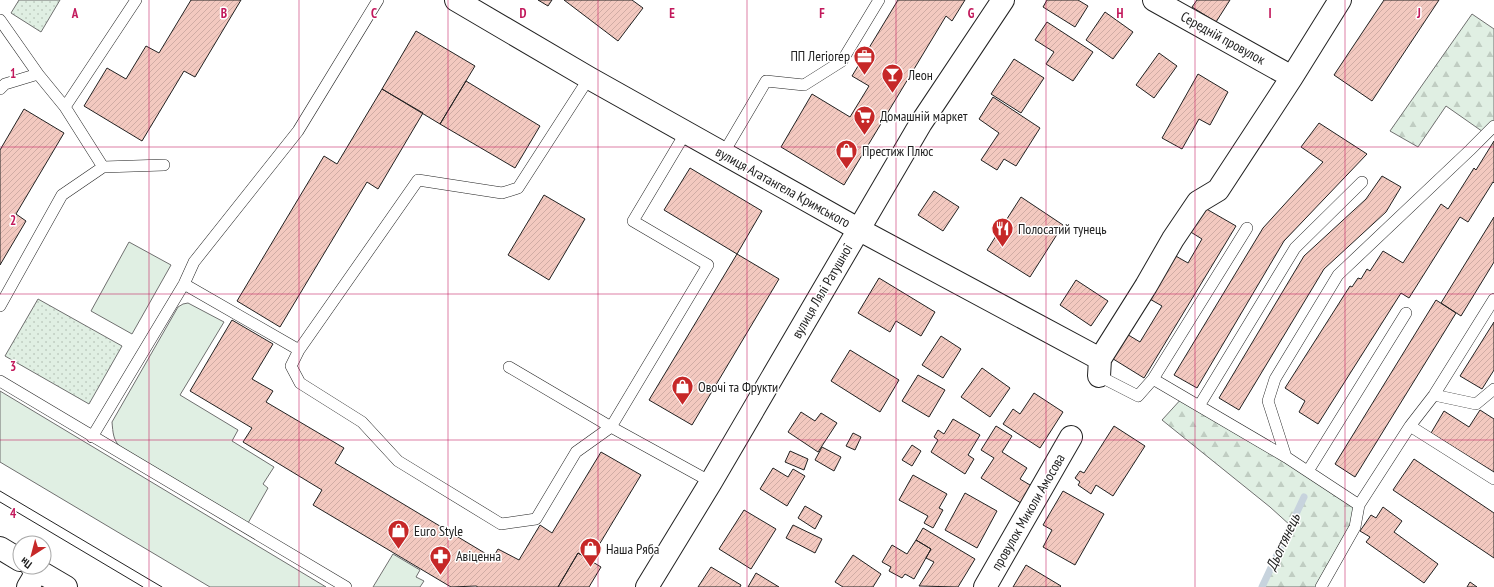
<svg xmlns="http://www.w3.org/2000/svg" width="1494" height="587" font-family="'PT Sans Narrow',sans-serif">
  <style>
    .grass { fill: #e0efe3; stroke: #6f6f6f }
    .forest { fill: url(#forest-firs); stroke: #6f6f6f }
    .park { fill: url(#park-dots); stroke: #6f6f6f }
    .lines { fill: none; stroke-linecap: round; stroke-linejoin: round }
    .stream { stroke: #c7d3dd; stroke-width: 7 }
    .building { fill: url(#building-hatch); stroke: #222 }
    .service-casing { stroke: #222; stroke-width: 12 }
    .minor-casing { stroke: #222; stroke-width: 24 }
    .secondary-casing { stroke: #222; stroke-width: 24 }
    .service { stroke: #fff; stroke-width: 11 }
    .minor { stroke: #fff; stroke-width: 22 }
    .secondary { stroke: #fff; stroke-width: 22 }
    .tram { stroke: #222; stroke-width: 1 }
    .grid { fill: none; stroke: #c2185b; stroke-width: 1; stroke-opacity: 0.55 }
    .labels { text-anchor: middle; stroke-width: 3; stroke-linejoin: round; paint-order: stroke }
    .street-label { font-size: 14px; fill: #222; stroke: #fff }
    .poi-label { font-size: 14px; fill: #222; stroke: #fff; text-anchor: start }
    .water-label { font-size: 15px; font-style: italic; fill: #222; stroke: #fff }
    .grid-label { font-size: 13px; text-anchor: middle; font-weight: bold; fill: #c2185b; stroke: #fff; stroke-width: 3; stroke-linejoin: round; paint-order: stroke }
  </style>
  <defs>
    <pattern id="forest-firs" width="22" height="20" patternUnits="userSpaceOnUse"><rect width="22" height="20" fill="#e0efe3"/><path d="M5 1l3.5 6h-7zM16 11l3.5 6h-7z" fill="#c0cdc2"/></pattern>
    <pattern id="park-dots" width="8" height="8" patternUnits="userSpaceOnUse"><rect width="8" height="8" fill="#e0efe3"/><path d="M2 2h.1M6 6h.1" fill="none" stroke="#c0cdc2" stroke-width="1.8" stroke-linecap="round"/></pattern>
    <pattern id="building-hatch" width="6" height="6" patternUnits="userSpaceOnUse"><rect width="6" height="6" fill="#f3c9c0"/><path d="M-1 1l2-2M0 6l6-6M5 7l2-2" fill="none" stroke="#d0aca5"/></pattern>
  </defs>
  <rect width="100%" height="100%" fill="#fff"/>
  <path class="grass" d="M129,242l42,23 -39,69 -41,-23z
    M188,303l36,19 -44,73 58,35 -6,11 42,26 -11,17 5,4 -20,35 -127,-75c-8,-8 -8,-15 -9,-26l66,-115 5,-3z
    M0,391l326,196h-116l-210,-125z
    M393,554l27,16 -4,7 8,4 -4,6h-47z"/>
  <path class="forest" d="M1472,14l22,15v97l-8,8 -40,-28 -28,41 -28,-16z
    M1183,397l176,108 -4,22 -34,60h-59l29,-61 -21,-19 -108,-87z"/>
  <path class="park" d="M19,0h41l-19,32 -30,-19z
    M38,299l84,47 -33,58 -84,-48z"/>
  <g class="lines">
    <path class="stream" d="M1262,587l42,-90"/>
  </g>
  <path class="building" d="M191,0h50l-46,77 -11,-6 -42,70 -58,-35 23,-38 19,11 20,-33 13,7z
    M538,0h14l-4,6z
    M564,0h68l11,8 -25,33z
    M898,0h67l-13,21 -6,-5 -102,169 -63,-38 31,-53 38,23 19,-31 -17,-10z
    M1047,0h31l10,6 -13,21 -32,-20z
    M1197,0h33l-14,22 -24,-15z
    M1384,0h55l-67,101 -38,-26z
    M1105,12l28,20 -20,27 -27,-19z
    M1047,22l46,30 -20,29 -27,-17 8,-12 -19,-12z
    M416,31l59,35 -35,58 -58,-35z
    M1159,53l18,13 -23,32 -18,-13z
    M1014,59l30,19 -23,35 -30,-19z
    M1198,74l30,18 -18,33 -11,-6 -17,30 -20,-11z
    M466,81l74,45 -25,42 -75,-44z
    M382,89l41,24 -45,76 -11,-7 -87,145 -43,-26 87,-145 13,8z
    M993,97l47,31 -24,38 -12,-7 -7,11 -16,-10 18,-27 -20,-14z
    M24,109l40,24 -48,81 10,7 -26,44v-115z
    M1319,123l48,31 -83,87 -87,147 -23,-13 89,-147 60,-66 -22,-15z
    M1494,141v42l-1,-1 -25,40 -8,-5 -51,81 -8,-5 -83,131 -19,-12 6,-11 -20,-13 65,-102 2,1 6,-9 3,1 6,-10 3,2 13,-20 20,12 38,-59 7,5 26,-41 2,2z
    M690,168l72,43 -25,43 -73,-44z
    M1382,176l19,11 -15,25 -62,57 -85,141 -20,-12 85,-142 62,-57z
    M934,191l25,16 -16,24 -25,-16z
    M544,195l41,24 -36,61 -41,-25z
    M1021,197l42,28 -33,52 -43,-27z
    M1203,207l33,19 -92,152 -34,-21 15,-24 15,9 22,-36 -14,-8 26,-43 14,8 14,-24 -13,-8z
    M1494,217v45l-33,54 -20,-13z
    M737,254l42,25 -87,146 -43,-25z
    M879,278l56,34 -14,24 -25,-15 -6,11 -32,-19z
    M1076,280l32,21 -17,25 -31,-21z
    M1436,300l20,13 -101,164 -20,-13z
    M232,320l41,24 -21,35 21,12 -7,11 78,46 -9,15 158,95 5,-9 21,11 21,-35 12,8 49,-81 40,23 -51,85 -12,-7 -20,34h-80l-2,-1 -25,1 -138,-82 9,-15 -79,-48 9,-14 -62,-37z
    M1494,322v48l-12,19 -22,-13z
    M941,336l20,13 -18,29 -21,-13z
    M850,350l49,30 -19,32 -49,-31z
    M982,368l28,20 -20,29 -29,-20z
    M918,375l27,15 -16,27 -27,-16z
    M1034,393l29,19 -23,36 -37,-24 10,-15 7,5z
    M1480,410l14,9v53l-63,-39 13,-22 25,16z
    M801,412l14,9 6,-8 16,10 -19,29 -30,-20z
    M953,419l27,16 -12,20 6,4 -9,15 -34,-22 7,-12 -4,-3 4,-7 6,4z
    M996,426l16,10 -10,16 25,16 -7,11 15,9 -11,17 -43,-27 13,-20 -13,-8z
    M1114,426l31,20 -32,50 -17,-11 -5,9 -13,-9 2,-3 -5,-4 5,-7 4,2z
    M853,433l8,4 -6,13 -9,-4z
    M912,445l9,6 -9,15 -10,-6z
    M822,447l19,10 -7,14 -19,-11z
    M790,451l18,8 -4,11 -19,-8z
    M1414,459l80,54v45l-101,-68z
    M773,468l15,9 5,-8 12,7 -18,30 -27,-17z
    M913,475l34,19 -8,14 4,2 -10,18 -9,-5 4,-7 -29,-16z
    M1063,491l41,23 -29,51 -32,-18 9,-17 -9,-5z
    M965,493l32,18 -20,37 -32,-18z
    M805,506l17,10 -7,13 -17,-11z
    M1383,507l19,14 -8,11 44,32 -14,19 -58,-41 4,-5 -10,-6 11,-16 5,3z
    M744,510l32,19 -25,40 -32,-20z
    M793,525l29,14 -7,14 -29,-15z
    M923,528l52,31 -17,28 -39,-1 15,-24 -8,-4 5,-9 -15,-9z
    M916,540l15,9 -17,30 -9,-5 -3,4 -13,-7 2,-4 -9,-5 10,-17 15,9z
    M578,553l23,14 -12,20h-31z
    M853,555l28,19 -8,13h-30l-8,-5z
    M1026,565l35,21 -1,1h-47z
    M711,567l30,18 -1,2h-42z
    M756,573l23,14h-31z
    M1470,582l7,5h-10z"/>
  <g class="lines">
    <defs>
      <path id="service" d="M0,20l38,54 27,33 38,60
        M589,78l-71,110 -16,5 -84,-13 -119,170 -8,16 9,17 62,39 36,39 103,63 35,-5 40,-67 35,-25 97,-162 -75,-44 53,-89
        M0,89l5,-5 33,-10
        M65,107l71,-107
        M723,154l43,-73 38,4 38,-24 37,-61
        M1247,228l-94,151 133,78 73,48
        M184,284l115,66
        M0,306l62,-111 41,-28 61,-2
        M509,367l102,60 100,55
        M1099,376l39,20 15,-17
        M0,381l346,206
        M1434,395l42,9 18,-15
        M1199,406l96,-158 67,-66
        M1410,426l84,53
        M92,437l92,-153 10,-22 104,-131 80,-131
        M1286,457l-18,-56 7,-22 63,-104 132,-125 24,-24
        M1308,471l98,-158
        M1321,587l34,-60 4,-22 51,-79 24,-31 60,-96"/>
      <path id="minor" d="M456,0l133,78 269,151 242,130 -1,17
        M1154,0l138,77
        M1100,359l46,-73 27,-47 25,-37 20,-12 74,-113 48,-77
        M28,587l10,-17
        M647,587l64,-105 210,-359 82,-123
        M985,587l86,-150"/>
      <path id="secondary" d="M0,548l20,12
        M32,567l34,20"/>
    </defs>
    <use href="#service" class="service-casing"/>
    <use href="#minor" class="minor-casing"/>
    <use href="#secondary" class="secondary-casing"/>
    <use href="#service" class="service"/>
    <use href="#minor" class="minor"/>
    <use href="#secondary" class="secondary"/>
    <path class="tram" d="M0,491l162,96
      M0,502l143,85"/>
  </g>
  <path class="grid" d="M149,0v587M299,0v587M448,0v587M598,0v587M747,0v587M896,0v587M1046,0v587M1195,0v587M1345,0v587M0,147h1494M0,294h1494M0,440h1494"/>
  <defs>
    <symbol id="office-pin" viewBox="-11 -11 22 30"><path d="M0 17L-7.5 6A9.5 9.5 0 1 1 7.5 6Z" fill="#c62828" stroke="#fff"/><path d="M-6-3h4V-5.5h4V-3h4V5H-6ZM-1-4.5V-3h2v-1.5ZM-6 0V1H6V0Z" fill="#fff"/></symbol>
    <symbol id="bar-pin" viewBox="-11 -11 22 30"><path d="M0 17L-7.5 6A9.5 9.5 0 1 1 7.5 6Z" fill="#c62828" stroke="#fff"/><path d="M-6-5H6L.8 .8V4.5H3.5V6h-7V4.5H-.8V.8Z" fill="#fff"/></symbol>
    <symbol id="supermarket-pin" viewBox="-11 -11 22 30"><path d="M0 17L-7.5 6A9.5 9.5 0 1 1 7.5 6Z" fill="#c62828" stroke="#fff"/><path d="M-6-5.5h2.5l.6 2H6L4.5 2H-2.5L-4.4-4H-6ZM-1.5 3.2a1.3 1.3 0 1 0 .1 0ZM3 3.2a1.3 1.3 0 1 0 .1 0Z" fill="#fff"/></symbol>
    <symbol id="shop-pin" viewBox="-11 -11 22 30"><path d="M0 17L-7.5 6A9.5 9.5 0 1 1 7.5 6Z" fill="#c62828" stroke="#fff"/><path d="M-5-2.5h2.3a2.7 3.5 0 0 1 5.4 0H5L5.5 6h-11ZM-1.5-2.5h3a1.5 2.3 0 0 0-3 0Z" fill="#fff"/></symbol>
    <symbol id="restaurant-pin" viewBox="-11 -11 22 30"><path d="M0 17L-7.5 6A9.5 9.5 0 1 1 7.5 6Z" fill="#c62828" stroke="#fff"/><path d="M-5-6h1v4h1v-4h1v4h1v-4h1v5L-1.5 .5V6h-2V.5L-5-1ZM5-6V6H3V1.5H1.5Q1.5-4 5-6Z" fill="#fff"/></symbol>
    <symbol id="pharmacy-pin" viewBox="-11 -11 22 30"><path d="M0 17L-7.5 6A9.5 9.5 0 1 1 7.5 6Z" fill="#c62828" stroke="#fff"/><path d="M-2-6h4v4h4v4h-4v4h-4v-4h-4v-4h4Z" fill="#fff"/></symbol>
  </defs>
  <g fill-rule="evenodd">
    <use href="#office-pin" x="852" y="44" width="25" height="34"/>
    <use href="#bar-pin" x="880" y="62" width="25" height="34"/>
    <use href="#supermarket-pin" x="852" y="104" width="25" height="34"/>
    <use href="#shop-pin" x="834" y="138" width="25" height="34"/>
    <use href="#restaurant-pin" x="990" y="216" width="25" height="34"/>
    <use href="#shop-pin" x="670" y="374" width="25" height="34"/>
    <use href="#shop-pin" x="386" y="518" width="25" height="34"/>
    <use href="#shop-pin" x="578" y="536" width="25" height="34"/>
    <use href="#pharmacy-pin" x="428" y="544" width="25" height="34"/>
  </g>
  <g class="labels">
    <g class="street-label">
      <text transform="translate(1223 38) rotate(29)" y="5">Середній провулок</text>
      <text transform="translate(783 187) rotate(29)" y="5">вулиця Агатангела Кримського</text>
      <text transform="translate(822 291) rotate(-60)" y="5">вулиця Лялі Ратушної</text>
      <text transform="translate(1028 512) rotate(-60)" y="5">провулок Миколи Амосова</text>
    </g>
    <g class="poi-label">
      <text x="850" y="61" text-anchor="end">ПП Легіогер</text>
      <text x="908" y="80">Леон</text>
      <text x="880" y="121">Домашній маркет</text>
      <text x="862" y="156">Престиж Плюс</text>
      <text x="1018" y="234">Полосатий тунець</text>
      <text x="698" y="392">Овочі та Фрукти</text>
      <text x="414" y="536">Euro Style</text>
      <text x="606" y="554">Наша Ряба</text>
      <text x="456" y="561">Авіценна</text>
    </g>
    <g class="water-label">
      <text transform="translate(1283 542) rotate(-65)" y="5">Дьогтянець</text>
    </g>
  </g>
  <g class="grid-label">
    <text x="75" y="18">A</text>
    <text x="224" y="18">B</text>
    <text x="374" y="18">C</text>
    <text x="523" y="18">D</text>
    <text x="672" y="18">E</text>
    <text x="822" y="18">F</text>
    <text x="971" y="18">G</text>
    <text x="1120" y="18">H</text>
    <text x="1270" y="18">I</text>
    <text x="1419" y="18">J</text>
    <text x="13" y="78">1</text>
    <text x="13" y="225">2</text>
    <text x="13" y="371">3</text>
    <text x="13" y="518">4</text>
  </g>
  <g transform="translate(32 555) rotate(216)"><circle r="19" fill="#ffffff" stroke="#a7a7a7"/>
  <path d="M0-3L7 15L0 10L-7 15Z" fill="#c62828"/>
  <text y="-6" font-size="11" font-weight="bold" text-anchor="middle" fill="#222222">Пн</text>
  </g>
</svg>
